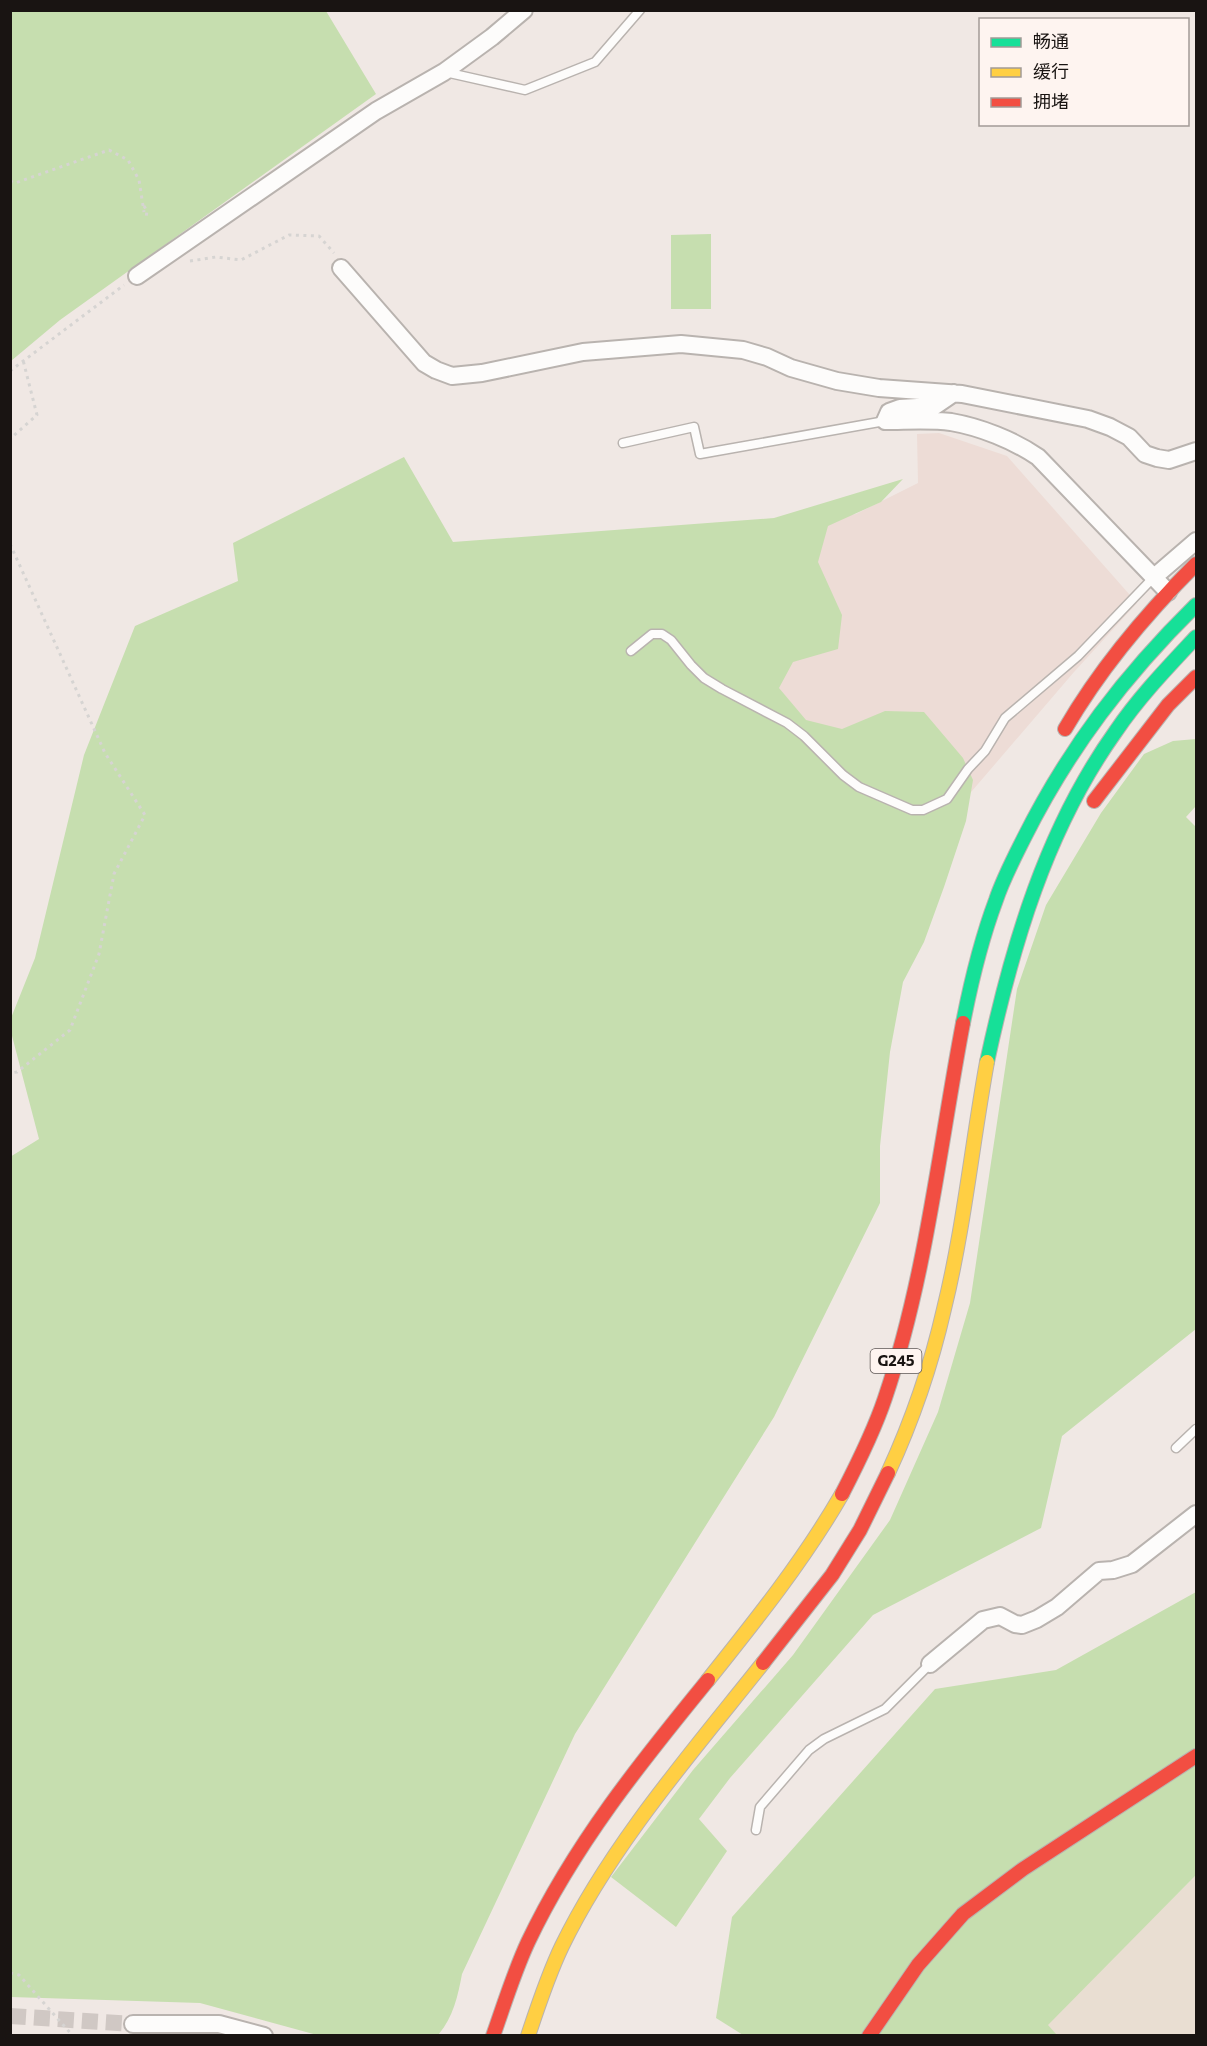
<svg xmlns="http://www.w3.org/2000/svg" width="1207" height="2046" font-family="Commissioner,'Noto Sans SC',sans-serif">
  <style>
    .built { fill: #eddcd6 }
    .industrial { fill: #e9ded2 }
    .green { fill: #c6deaf }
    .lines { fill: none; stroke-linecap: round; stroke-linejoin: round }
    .street-tunnel { stroke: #d0c8c4; stroke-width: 16; stroke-dasharray: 16 8; stroke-linecap: butt }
    .lane-casing { stroke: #b9b3af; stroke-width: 11 }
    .street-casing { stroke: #b9b3af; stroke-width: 20 }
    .fast-casing { stroke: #b9b3af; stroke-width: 16 }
    .slow-casing { stroke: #b9b3af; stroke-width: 16 }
    .jam-casing { stroke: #b9b3af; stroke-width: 16 }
    .path { stroke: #d6d4d2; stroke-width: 3; stroke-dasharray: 3 4.5; stroke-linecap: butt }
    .lane { stroke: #fdfcfb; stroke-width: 8 }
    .street { stroke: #fdfcfb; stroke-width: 16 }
    .fast { stroke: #16e098; stroke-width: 14 }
    .slow { stroke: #ffcf43; stroke-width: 14 }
    .jam { stroke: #f24e42; stroke-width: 14 }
    .labels { text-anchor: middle; stroke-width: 6; stroke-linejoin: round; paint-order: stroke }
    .shield { fill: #fef4f0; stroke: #5e5755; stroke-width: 1.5 }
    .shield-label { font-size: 15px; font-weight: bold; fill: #191412 }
  </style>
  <rect width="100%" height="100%" fill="#f0e8e4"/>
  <path class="built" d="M939,433l68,23 130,147 -63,69 -120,140 -343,-194 199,-98 46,-6 62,-31 -1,-49z"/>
  <path class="industrial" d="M1196,1875v160h-139l-10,-10z"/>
  <path class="green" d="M11,10l315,1 50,83 -316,226 -49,41z
    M711,234v75h-40v-74z
    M404,457l49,85 321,-24 129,-39 -22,23 -53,24 -10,36 24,53 -4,34 -45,13 -14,26 27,32 36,9 43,-18 39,1 39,46 10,22 -7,41 -22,66 -20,55 -21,40 -13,70 -10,94v57l-106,214 -199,317 -113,240c-4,22 -9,44 -24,61h-121l-117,-32 -189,-6 -1,-840 29,-18 -28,-107v-14l24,-60 49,-203 51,-129 103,-45 -5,-38z
    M1196,739v67l-10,11 10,10v502l-134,107 -21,92 -168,87 -143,163 -31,41 28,32 -51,76 -65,-50 82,-107 100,-115 97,-135 48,-108 32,-109 47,-314 29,-84 55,-92 43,-59 29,-13z
    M1196,1592v283l-148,150 9,10h-314l-27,-17 16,-101 203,-228 121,-19z"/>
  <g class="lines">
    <path class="street-tunnel" d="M10,2016l123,8"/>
    <defs>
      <path id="lane" d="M445,72l80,18 70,-28 45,-52
        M623,443l71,-16 6,27 185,-33
        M631,651l21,-17h10l9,6 20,25 13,13 18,11 65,34 17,13 39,39 16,12 53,23h11l24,-11 21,-30 17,-18 20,-33 73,-62 75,-78
        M1176,1448l20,-19
        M756,1830l4,-23 49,-57 15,-11 61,-30 45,-45"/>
      <path id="street" d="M341,268l83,95 12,7 16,6 30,-3 101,-21 98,-8 62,6 24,7 24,11 46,13 42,7 83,6 126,25 22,8 19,10 16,17 12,4 12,2 27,-9
        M137,276l239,-165 68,-39 48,-35 32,-27
        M954,393l-19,13 -35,2 -11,4 -4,9c21,0 45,-2 66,1 29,5 62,18 87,35l130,135
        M1153,578l43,-37
        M930,1664l53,-44 17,-4 15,8 7,1 15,-6 20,-12 42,-36 14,-1 19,-6 64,-50
        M133,2024h86l45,12"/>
      <path id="fast" d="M963,1023c8,-41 18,-83 33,-123 7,-21 18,-42 28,-62 45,-90 101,-163 172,-233
        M987,1062c25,-116 59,-233 129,-331 23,-34 52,-64 80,-94"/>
      <path id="slow" d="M888,1473c24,-52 43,-107 56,-164 20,-81 28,-165 43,-247
        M708,1680c48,-60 96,-120 134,-186
        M528,2036c10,-30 20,-61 34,-90 49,-101 131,-195 201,-283"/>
      <path id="jam" d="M1065,729c36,-62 81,-115 131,-165
        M1094,801l74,-96 28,-28
        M842,1494c16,-31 32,-63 43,-96 41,-121 54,-249 78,-375
        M763,1663l69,-88 28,-45 28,-57
        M493,2036c11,-31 21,-64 35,-94 46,-97 113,-180 180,-262
        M869,2036l49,-71 45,-51 60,-45 173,-113"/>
    </defs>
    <use href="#lane" class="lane-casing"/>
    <use href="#street" class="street-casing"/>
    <use href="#fast" class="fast-casing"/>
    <use href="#slow" class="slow-casing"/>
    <use href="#jam" class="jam-casing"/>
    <path class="path" d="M10,181l5,2 94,-33 19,10 11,20 5,32
      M144,206l3,5 -1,7
      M190,261l26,-4 25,3 48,-25 30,1 15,17
      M10,371l114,-86
      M10,441l1,-3 26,-23 -14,-55
      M10,544l95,209 40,62 -31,59 -15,80 -29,76 -53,42 -7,1
      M10,1973l9,2 54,61"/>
    <use href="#lane" class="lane"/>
    <use href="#street" class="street"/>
    <use href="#fast" class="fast"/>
    <use href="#slow" class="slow"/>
    <use href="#jam" class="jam"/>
  </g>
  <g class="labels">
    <rect class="shield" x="870.5" y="1349" width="51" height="24" rx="4.5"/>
    <g class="shield-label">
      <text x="896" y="1366">G245</text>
    </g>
  </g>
  <rect width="1207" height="2046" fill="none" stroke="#191412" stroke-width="24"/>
  <rect x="979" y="18" width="210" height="108" fill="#fef4f0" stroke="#a29a97" stroke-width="1.5"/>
  <rect x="991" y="38" width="30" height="9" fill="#16e098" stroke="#a29a97" stroke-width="1.5"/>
  <text x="1033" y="48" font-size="18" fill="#191412">畅通</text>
  <rect x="991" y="68" width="30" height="9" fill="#ffcf43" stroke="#a29a97" stroke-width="1.5"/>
  <text x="1033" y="78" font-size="18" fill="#191412">缓行</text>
  <rect x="991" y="98" width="30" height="9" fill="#f24e42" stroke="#a29a97" stroke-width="1.5"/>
  <text x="1033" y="108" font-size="18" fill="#191412">拥堵</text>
</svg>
